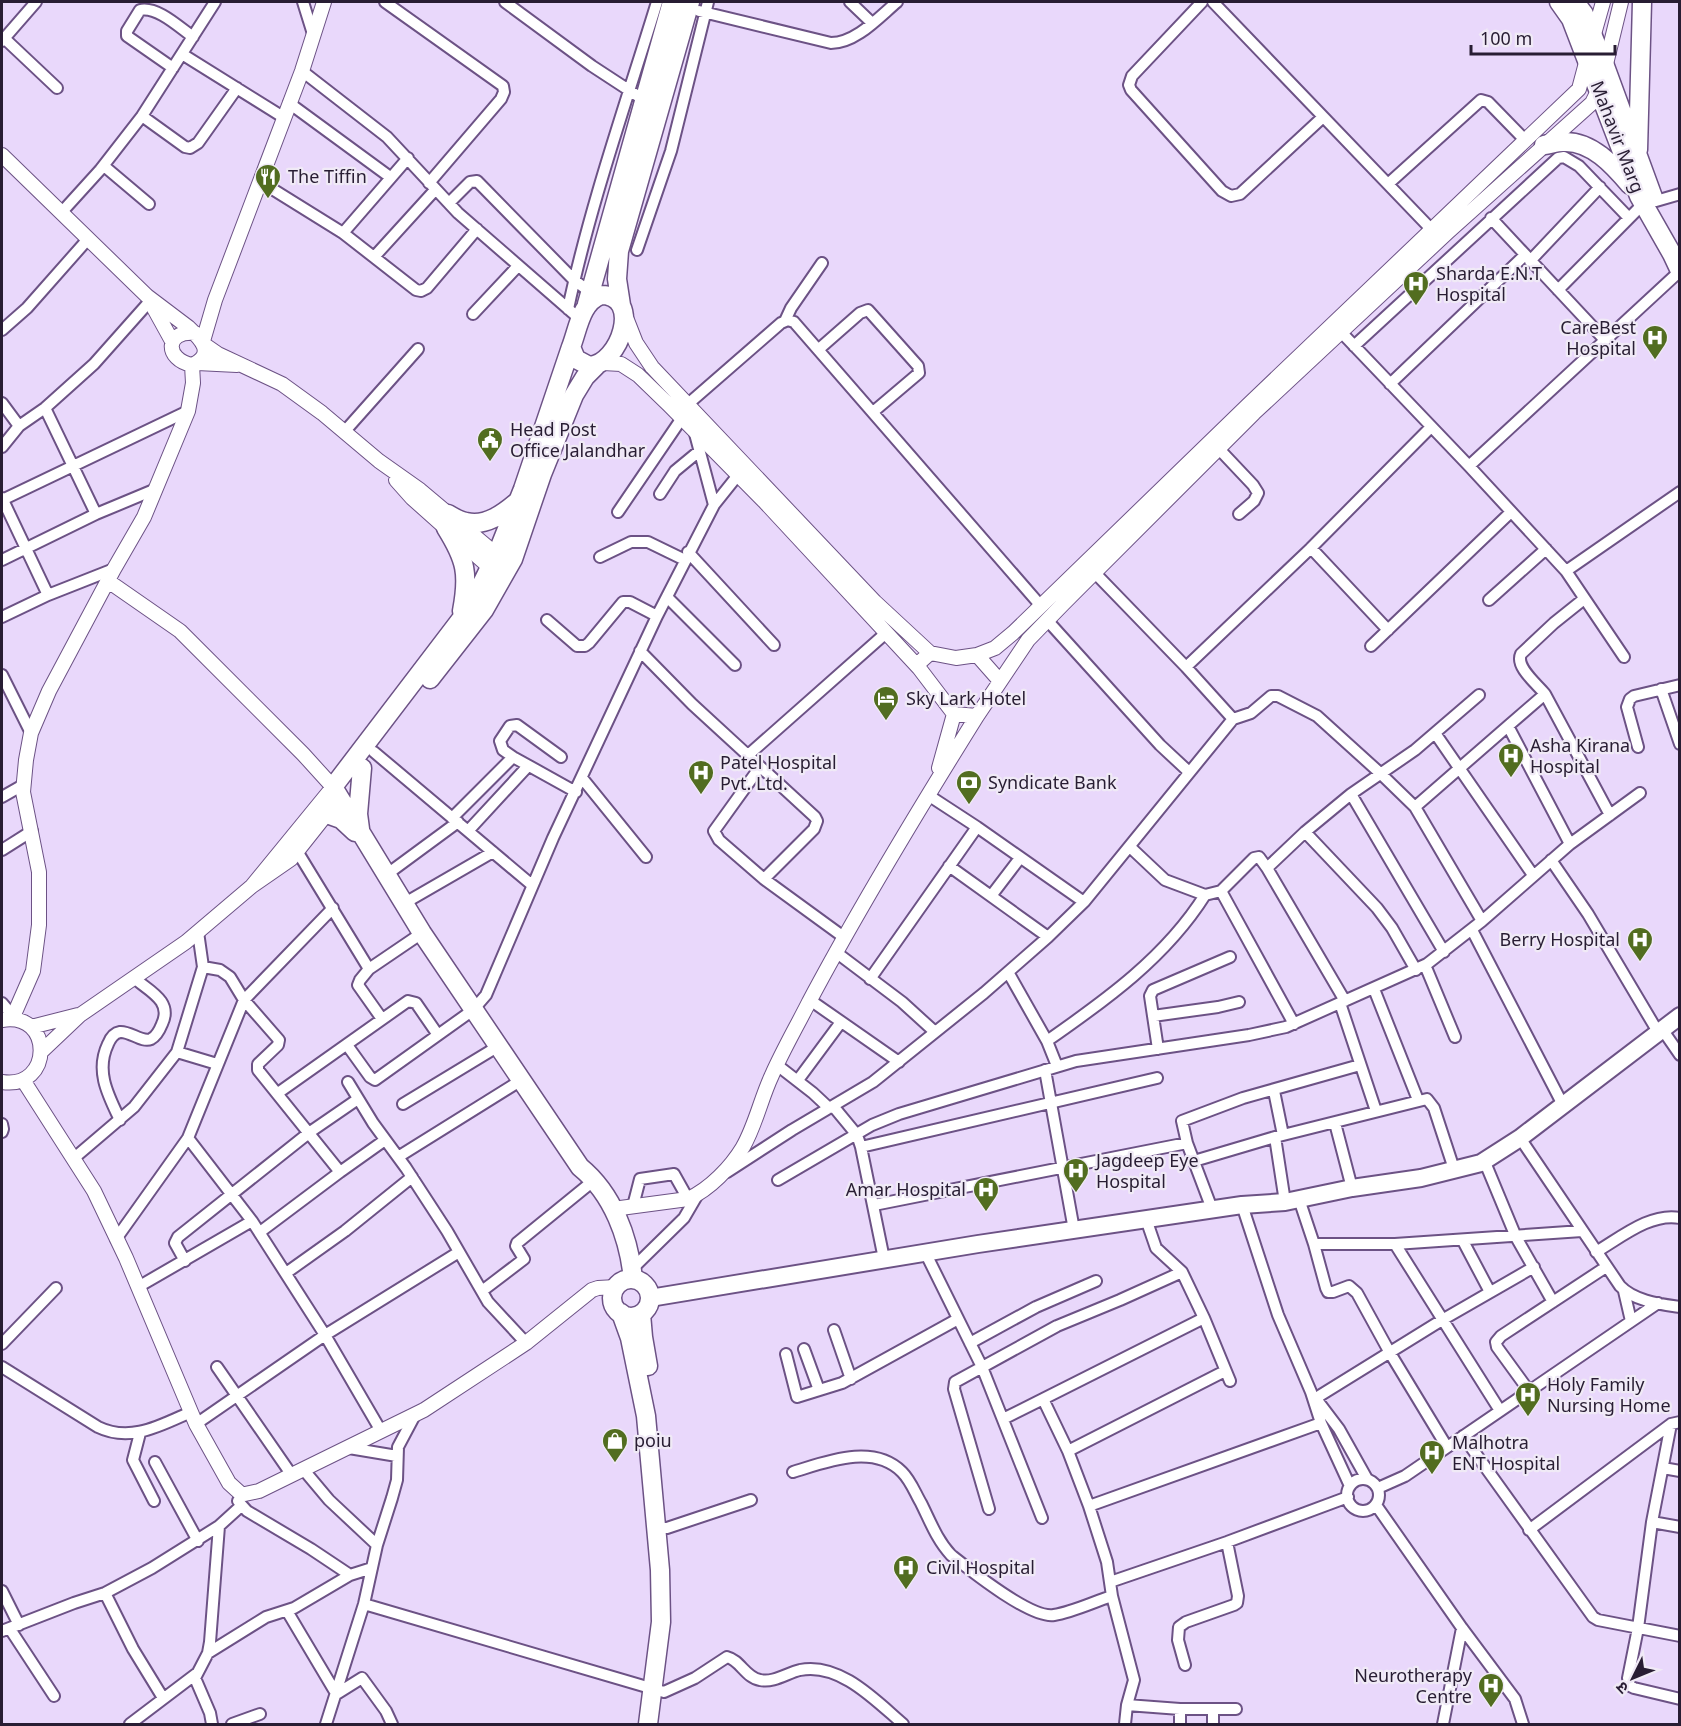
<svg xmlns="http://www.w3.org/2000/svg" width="1681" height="1726" font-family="'Noto Sans','Noto Sans Devanagari',sans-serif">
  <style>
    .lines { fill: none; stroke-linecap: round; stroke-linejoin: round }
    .minor-casing { stroke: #6c5285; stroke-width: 14 }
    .tertiary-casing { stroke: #6c5285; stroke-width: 16 }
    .secondary-casing { stroke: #6c5285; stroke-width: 20 }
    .primary-casing { stroke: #6c5285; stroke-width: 21 }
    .trunk-casing { stroke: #6c5285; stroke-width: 21 }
    .minor { stroke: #fff; stroke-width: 10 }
    .tertiary { stroke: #fff; stroke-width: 14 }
    .secondary { stroke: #fff; stroke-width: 16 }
    .primary { stroke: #fff; stroke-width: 18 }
    .trunk { stroke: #fff; stroke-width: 18 }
    .labels { text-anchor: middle; stroke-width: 4.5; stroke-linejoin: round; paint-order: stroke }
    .street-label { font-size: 18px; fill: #281d33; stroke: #f0eaf6 }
    .poi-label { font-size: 18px; fill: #281d33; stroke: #f0eaf6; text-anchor: start }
  </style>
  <rect width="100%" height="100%" fill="#e9d8fb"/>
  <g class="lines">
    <defs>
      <path id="minor" d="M303,2l10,32
        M385,2l118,84 1,6 -3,7 -72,84
        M505,2l87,64 52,34
        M850,2l22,21
        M1202,2l-70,74 -3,9 2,5 91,101 9,5 9,-2 83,-77
        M1213,2l218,227
        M699,11l132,32c25,0 48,-26 66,-41
        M4,38l53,50
        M2,41l34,-39
        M182,54l101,63
        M173,68l-46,-32v-5l13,-21c17,-4 39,17 53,27
        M302,71l85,66 71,76 123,107
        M289,103l101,74
        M142,116l43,31 5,1 8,-5 39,-55
        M104,166l45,38
        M261,182l82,51 73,57 5,1 6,-3 50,-59
        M1388,184l93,-84 7,2 37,38
        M1656,201l24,-7
        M449,203l21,-21 7,-1 97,99 16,12
        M61,213l39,-43 42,-54 73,-114
        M1491,218l114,122
        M343,233l65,-75
        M637,250l34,-99 37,-149
        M374,257l61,-67
        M1530,261l70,-74
        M1558,290l85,-86
        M568,309c22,-104 58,-206 89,-307
        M473,314l45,-48
        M785,321l6,-13 31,-45
        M2,330l25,-22 61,-69
        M1341,332l128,134 97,105 58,86
        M1354,346l204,-188 6,-1 15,9 50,52
        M819,349l41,-36 8,-3 50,56 1,7 -46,39
        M1390,384l135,-129
        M2,403l17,23
        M688,404l93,-81 7,-3 6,2 247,284
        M45,408l51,106
        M694,430l20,75
        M345,431l73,-82
        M2,447l17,-21 26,-18 49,-44 56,-63
        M1219,449l34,36 5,8 -4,8 -15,13
        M1469,466l211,-195
        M660,494l15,-23 23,-19
        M2,498l46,97
        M2,500l186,-89
        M618,512l64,-94
        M1311,548l77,82
        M688,552l86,93
        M600,557l31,-15h17l37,18
        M2,560l94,-46 60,-25
        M1566,571l114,-79
        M1094,572l92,95 47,52
        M667,597l68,68
        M1489,600l57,-51
        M2,617l46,-22 66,-26
        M547,620l30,26h8l4,-3 34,-41h7l27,14
        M1047,620l113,125 29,27
        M1371,646l140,-134
        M640,651l52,53 123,113 2,4 -3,8 -50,50
        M1186,667l125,-119 120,-121
        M2,675l29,58
        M1661,689l19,55
        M1545,694l65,121
        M1435,733l98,142
        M1638,747l-11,-40 3,-8 4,-3 46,-11
        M374,752l158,133
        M747,756l139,-123
        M561,757l-44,-32 -7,1 -10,15 3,9 10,7 63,35
        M760,767l-46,64 5,9 45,39 81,59
        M582,778l64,79
        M1351,794l93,158
        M928,795l49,32 107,75
        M2,797l21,-12
        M1415,807l93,-81
        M452,818l61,-61
        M468,831l60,-65
        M1305,832l72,76 15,20 24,42
        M1570,844l-62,-118 37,-32c-8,-10 -30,-27 -24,-40l33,-31 30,-24
        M2,850l30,-19
        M297,851l72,118 53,-36
        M1551,860l37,54 70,118
        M949,866l99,71
        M1267,868l38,-36 46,-38 64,-44 64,-55
        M386,875l72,-53
        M1221,891l73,133
        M1205,895l16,-4 33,-33 5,-1 8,11 78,133
        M991,896l29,-38
        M403,904l90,-52
        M1472,930l91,175
        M198,932l5,35 17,3 10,7 14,23 35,40 -1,5 -20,19v6l82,102 -80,60
        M837,953l65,49 33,30
        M1425,965l30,72
        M203,967l-26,85 40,12
        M369,969l-9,11 -2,5 24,34
        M1008,972l39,69 10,25
        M870,979l107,-152
        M1374,989l44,111
        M810,1000l89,62
        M2,1003l11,13
        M1340,1003l36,108
        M1153,1016l65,-9 21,-5
        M1662,1029l18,26
        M1047,1041c59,-41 119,-84 158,-146l-40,-15 -35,-33
        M347,1045l23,32 5,3 98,-70 13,-15 67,-157 104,-222 57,-111 24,-30
        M1158,1049l-8,-53 3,-6 77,-33
        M777,1065l36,28 16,15
        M1045,1070l29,160
        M798,1080l43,-58
        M348,1082l25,41 33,45 41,63 41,71 38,41
        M1274,1091l9,44
        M278,1093l130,-92 8,2 22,32
        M403,1104l94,-57
        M833,1106l24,29 4,12 23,112
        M120,1120c-12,-25 -25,-49 -12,-76 2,-5 6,-11 12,-12 10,-1 22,11 31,7 6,-3 9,-10 11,-15 11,-23 -13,-33 -28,-46
        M1335,1123l17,65
        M2,1124l1,5 -1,3
        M1275,1137l10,65
        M188,1138l64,83 73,114 56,96
        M1520,1138l100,148c14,15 40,18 60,21
        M861,1147l296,-69
        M398,1157l122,-76
        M73,1159l61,-52 43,-55
        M1484,1160l32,77 37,65
        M1194,1161l81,-24 152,-38 7,9 20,61
        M340,1172l45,-32
        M727,1172l65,-42 81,-48 111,-89 64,-56 36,-35 149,-183 18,-6 20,-17h7l39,20 63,57 35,34 67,114
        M778,1180l94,-55 27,-11 177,-53 173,-26 37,-8 141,-63 55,-43 88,-77 70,-51
        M1299,1199l15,45 12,44 2,4h5l16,-6 8,7 33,60 57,94
        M874,1205l313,-62
        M1242,1205l36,110 33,77 10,31 29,63
        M633,1206l7,-27 34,-5 14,25
        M1212,1209l-25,-66 -5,-22 61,-23 117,-33
        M1146,1219l10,29 26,24 22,46 26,63
        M116,1239l72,-101 56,-138 89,-92
        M1463,1241l27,51
        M1314,1244h81l187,-13
        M1395,1244l104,165
        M925,1252l57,115 60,151
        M1596,1252c24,-14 55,-40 84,-34
        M185,1261l-10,-18 3,-6 132,-105 48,-33
        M632,1269l52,-51 14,-24
        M286,1273l59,-42 67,-54
        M138,1287l114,-66
        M482,1291l42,-32 -8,-13 1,-3 70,-57
        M1624,1291l7,30
        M834,1330l17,49
        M970,1343l66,-36 60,-26
        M2,1344l54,-56
        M804,1349l15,41
        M786,1354l11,43 45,-14 116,-64
        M2,1367l96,60c33,16 63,-2 93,-15
        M217,1367l74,107
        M1529,1391l-32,-44 -1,-5 5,-6 105,-69
        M1316,1398l126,-78 92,-53
        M1317,1400l22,29 28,50
        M1003,1419l40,-20
        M196,1424l129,-89 134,-83
        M1671,1424l-19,98 -14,106 -10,50 2,8 4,2 46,11
        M140,1433l-7,27 21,41
        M1463,1436l130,181 5,3 82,16
        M349,1448l48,8
        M1068,1451l157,-80
        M155,1462l43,79
        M1663,1468l17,3
        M303,1469l26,31 48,45
        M793,1472c33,-10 80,-29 109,0 9,9 13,21 19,31 9,18 16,37 30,52 19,15 80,64 103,60 19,-3 39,-13 58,-19
        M1347 1495a16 16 0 1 1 32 0a16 16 0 1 1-32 0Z
        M1378,1488l27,-12 253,-173
        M238,1501l9,10 64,38 39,26
        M1376,1505l86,123 53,71 8,25
        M1089,1506l232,-83
        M989,1509l-35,-120 1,-7 102,-56 63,-26 62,-28
        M1652,1522l28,5
        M656,1528h11l84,-28
        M1529,1530l142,-106 9,-2
        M1110,1582l117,-40 121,-45
        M2,1591l17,34
        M105,1593l28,56 30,49
        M364,1604l300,88 31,-14 32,-21c13,3 19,21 33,23 14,3 27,-7 40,-10 40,-8 76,31 103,54
        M287,1611l47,79 4,3 24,-15 24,33 6,13
        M10,1629l44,67
        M2,1631l72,-28 31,-10 47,-25 67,-42
        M208,1653l58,-36 28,-9 56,-33 22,-7
        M1185,1665l-7,-25 1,-13 7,-5 48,-17 3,-2 1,-7 -11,-54
        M1127,1705l53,4h56
        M1213,1709v15
        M130,1724l66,-50
        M212,1724l-2,-11 -15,-35 13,-25 2,-11 9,-116 22,-20
        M232,1724l28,-10
        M326,1724l38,-120 13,-59 15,-47 5,-18 1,-33 17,-32
        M1125,1724l2,-19 7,-25 -22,-84 -5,-34 -18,-56 -21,-55 -25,-52 161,-81
        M1180,1724v-15
        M1443,1724l19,-96"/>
      <path id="tertiary" d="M1592,41l11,-39
        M1605,68l16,-66
        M2,155l145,141 41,31c13,12 28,27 4,38 -27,-5 -28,-35 3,-32
        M151,303l21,38
        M625,315l11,28 16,24 223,235 55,51
        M203,341l12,-41 87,-229 22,-69
        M205,345l13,9 64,30 40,29 57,48 41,29 83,70
        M197,363l40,2
        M603,363l18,1 17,11 31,30 95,96 155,167
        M396,480l16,18 84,75
        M108,581l72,50 123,123 30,33 -81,99
        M977,655l18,-7 18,-15 234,-227 332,-317 8,-30
        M999,680l-22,-25 -21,3 -26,-5 -10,9 -1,6 35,46 23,2 51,-76 35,-36 191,-191 194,-181 144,-129 8,-16
        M939,768l15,-54
        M12,1019l21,-48 6,-46v-53l-16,-80 3,-32 5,-27 18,-42 65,-122 30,-52 44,-106 5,-28 -1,-18
        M2,1020c52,-9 51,70 0,62
        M31,1027l47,-12
        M42,1051l38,-36 106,-73 66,-56 39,-27 42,-53
        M23,1080l71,111 32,67 70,166 33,59 11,10 5,1 14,-3 165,-81 102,-67 66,-53 6,-2 18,-1
        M613,1209l75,-10c22,-10 43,-32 55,-52 13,-23 18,-49 29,-72 11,-25 25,-49 37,-73 52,-98 110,-193 168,-286"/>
      <path id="secondary" d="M650,1298l328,-54 264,-39 43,-3 67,-14 69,-10 60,-15 39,-25 160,-122"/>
      <path id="primary" d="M601,295c42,0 19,70 -12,71l-13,-7 -5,-12c7,-18 10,-45 30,-52z
        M587,304l85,-302
        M621,305l-4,-26 2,-28 71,-249
        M571,347l-48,142 -24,60 -28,57 -138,181 89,146 158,234c33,27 49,71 53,112
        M448,514c5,3 12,7 18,8 20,5 38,-9 52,-21
        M446,528c20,32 23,46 16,83
        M430,679l54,-69 29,-51 29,-85 32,-79 11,-18 11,-11
        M327,814l14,5 14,13
        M360,829l-2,-15 4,-46
        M612 1298a19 19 0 1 1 38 0a19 19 0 1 1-38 0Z
        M621,1313l9,25 16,78 14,154 1,52 -13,102
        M641,1314l2,23 5,29"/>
      <path id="trunk" d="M1559,2l12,17 68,177 33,58 8,17
        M1575,2l9,12 21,52 48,131
        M1544,145c7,-1 13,-3 19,-3 28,-2 51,24 67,43
        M1638,150l4,-148"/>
    </defs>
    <use href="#minor" class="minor-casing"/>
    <use href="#tertiary" class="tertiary-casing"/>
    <use href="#secondary" class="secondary-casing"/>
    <use href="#primary" class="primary-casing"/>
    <use href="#trunk" class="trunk-casing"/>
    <use href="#minor" class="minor"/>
    <use href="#tertiary" class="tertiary"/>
    <use href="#secondary" class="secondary"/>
    <use href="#primary" class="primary"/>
    <use href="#trunk" class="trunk"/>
  </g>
  <defs>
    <symbol id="restaurant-pin" viewBox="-11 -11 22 30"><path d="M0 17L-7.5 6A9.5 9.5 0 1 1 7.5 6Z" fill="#526d20" stroke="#f0eaf6"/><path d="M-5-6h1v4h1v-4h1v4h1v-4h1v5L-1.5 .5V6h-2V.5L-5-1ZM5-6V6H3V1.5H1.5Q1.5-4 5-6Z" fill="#fff"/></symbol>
    <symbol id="hospital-pin" viewBox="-11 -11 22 30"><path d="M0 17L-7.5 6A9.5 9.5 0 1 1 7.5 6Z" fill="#526d20" stroke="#f0eaf6"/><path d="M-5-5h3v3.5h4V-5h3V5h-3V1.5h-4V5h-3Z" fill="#fff"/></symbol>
    <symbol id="civic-pin" viewBox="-11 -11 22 30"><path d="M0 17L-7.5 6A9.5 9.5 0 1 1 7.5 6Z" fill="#526d20" stroke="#f0eaf6"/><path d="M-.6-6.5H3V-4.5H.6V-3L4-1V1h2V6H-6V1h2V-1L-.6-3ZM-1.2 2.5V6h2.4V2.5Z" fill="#fff"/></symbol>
    <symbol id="hotel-pin" viewBox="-11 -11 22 30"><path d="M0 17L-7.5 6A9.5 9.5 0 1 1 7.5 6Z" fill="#526d20" stroke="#f0eaf6"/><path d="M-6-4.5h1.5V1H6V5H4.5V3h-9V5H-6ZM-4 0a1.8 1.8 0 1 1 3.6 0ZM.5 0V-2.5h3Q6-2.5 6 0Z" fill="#fff"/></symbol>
    <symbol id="bank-pin" viewBox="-11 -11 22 30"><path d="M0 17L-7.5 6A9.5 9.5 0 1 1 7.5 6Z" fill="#526d20" stroke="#f0eaf6"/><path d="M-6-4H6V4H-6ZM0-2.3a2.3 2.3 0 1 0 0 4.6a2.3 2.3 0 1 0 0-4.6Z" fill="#fff"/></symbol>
    <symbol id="shop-pin" viewBox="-11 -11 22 30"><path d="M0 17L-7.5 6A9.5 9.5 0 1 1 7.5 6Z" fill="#526d20" stroke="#f0eaf6"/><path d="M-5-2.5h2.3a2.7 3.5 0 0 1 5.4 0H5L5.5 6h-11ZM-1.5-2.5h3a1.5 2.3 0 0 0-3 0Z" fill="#fff"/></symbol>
  </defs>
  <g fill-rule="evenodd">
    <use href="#restaurant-pin" x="253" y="162" width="30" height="40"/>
    <use href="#hospital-pin" x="1401" y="269" width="30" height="40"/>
    <use href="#hospital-pin" x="1640" y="323" width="30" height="40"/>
    <use href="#civic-pin" x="475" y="425" width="30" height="40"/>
    <use href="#hotel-pin" x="871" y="684" width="30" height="40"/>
    <use href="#hospital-pin" x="1496" y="741" width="30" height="40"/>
    <use href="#hospital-pin" x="686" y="758" width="30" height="40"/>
    <use href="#bank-pin" x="954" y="768" width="30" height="40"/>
    <use href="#hospital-pin" x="1625" y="925" width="30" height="40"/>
    <use href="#hospital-pin" x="1061" y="1156" width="30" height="40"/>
    <use href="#hospital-pin" x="971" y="1175" width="30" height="40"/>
    <use href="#hospital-pin" x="1513" y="1380" width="30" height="40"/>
    <use href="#shop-pin" x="600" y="1426" width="30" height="40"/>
    <use href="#hospital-pin" x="1417" y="1438" width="30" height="40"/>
    <use href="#hospital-pin" x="891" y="1553" width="30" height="40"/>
    <use href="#hospital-pin" x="1476" y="1671" width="30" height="40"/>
  </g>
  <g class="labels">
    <g class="street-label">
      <text transform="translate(1617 137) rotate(69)" y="6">Mahavir Marg</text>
    </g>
    <g class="poi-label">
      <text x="288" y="183">The Tiffin</text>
      <text x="1436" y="280">Sharda E.N.T<tspan x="1436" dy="21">Hospital</tspan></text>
      <text x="1636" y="334" text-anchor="end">CareBest<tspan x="1636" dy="21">Hospital</tspan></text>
      <text x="510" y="436">Head Post<tspan x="510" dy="21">Office Jalandhar</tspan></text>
      <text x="906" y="705">Sky Lark Hotel</text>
      <text x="1530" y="752">Asha Kirana<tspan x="1530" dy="21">Hospital</tspan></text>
      <text x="720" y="769">Patel Hospital<tspan x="720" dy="21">Pvt. Ltd.</tspan></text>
      <text x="988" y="789">Syndicate Bank</text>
      <text x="1620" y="946" text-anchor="end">Berry Hospital</text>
      <text x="1096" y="1167">Jagdeep Eye<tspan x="1096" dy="21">Hospital</tspan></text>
      <text x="966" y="1196" text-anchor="end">Amar Hospital</text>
      <text x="1547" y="1391">Holy Family<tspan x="1547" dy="21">Nursing Home</tspan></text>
      <text x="634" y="1447">poiu</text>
      <text x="1452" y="1449">Malhotra<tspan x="1452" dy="21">ENT Hospital</tspan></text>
      <text x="926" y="1574">Civil Hospital</text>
      <text x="1472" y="1682" text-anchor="end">Neurotherapy<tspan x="1472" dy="21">Centre</tspan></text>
    </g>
  </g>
  <rect width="1681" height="1726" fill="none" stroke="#281d33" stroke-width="6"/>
  <g transform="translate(1633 1678) rotate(227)" stroke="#f0eaf6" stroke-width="4.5" paint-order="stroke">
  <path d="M0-4.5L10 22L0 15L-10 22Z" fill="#281d33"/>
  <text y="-9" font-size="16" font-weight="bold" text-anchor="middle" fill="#281d33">उ</text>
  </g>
  <path d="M1471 45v9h144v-9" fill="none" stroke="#281d33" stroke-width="3"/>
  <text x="1480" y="45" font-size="18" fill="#281d33" stroke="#f0eaf6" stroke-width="4.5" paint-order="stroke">100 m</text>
</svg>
